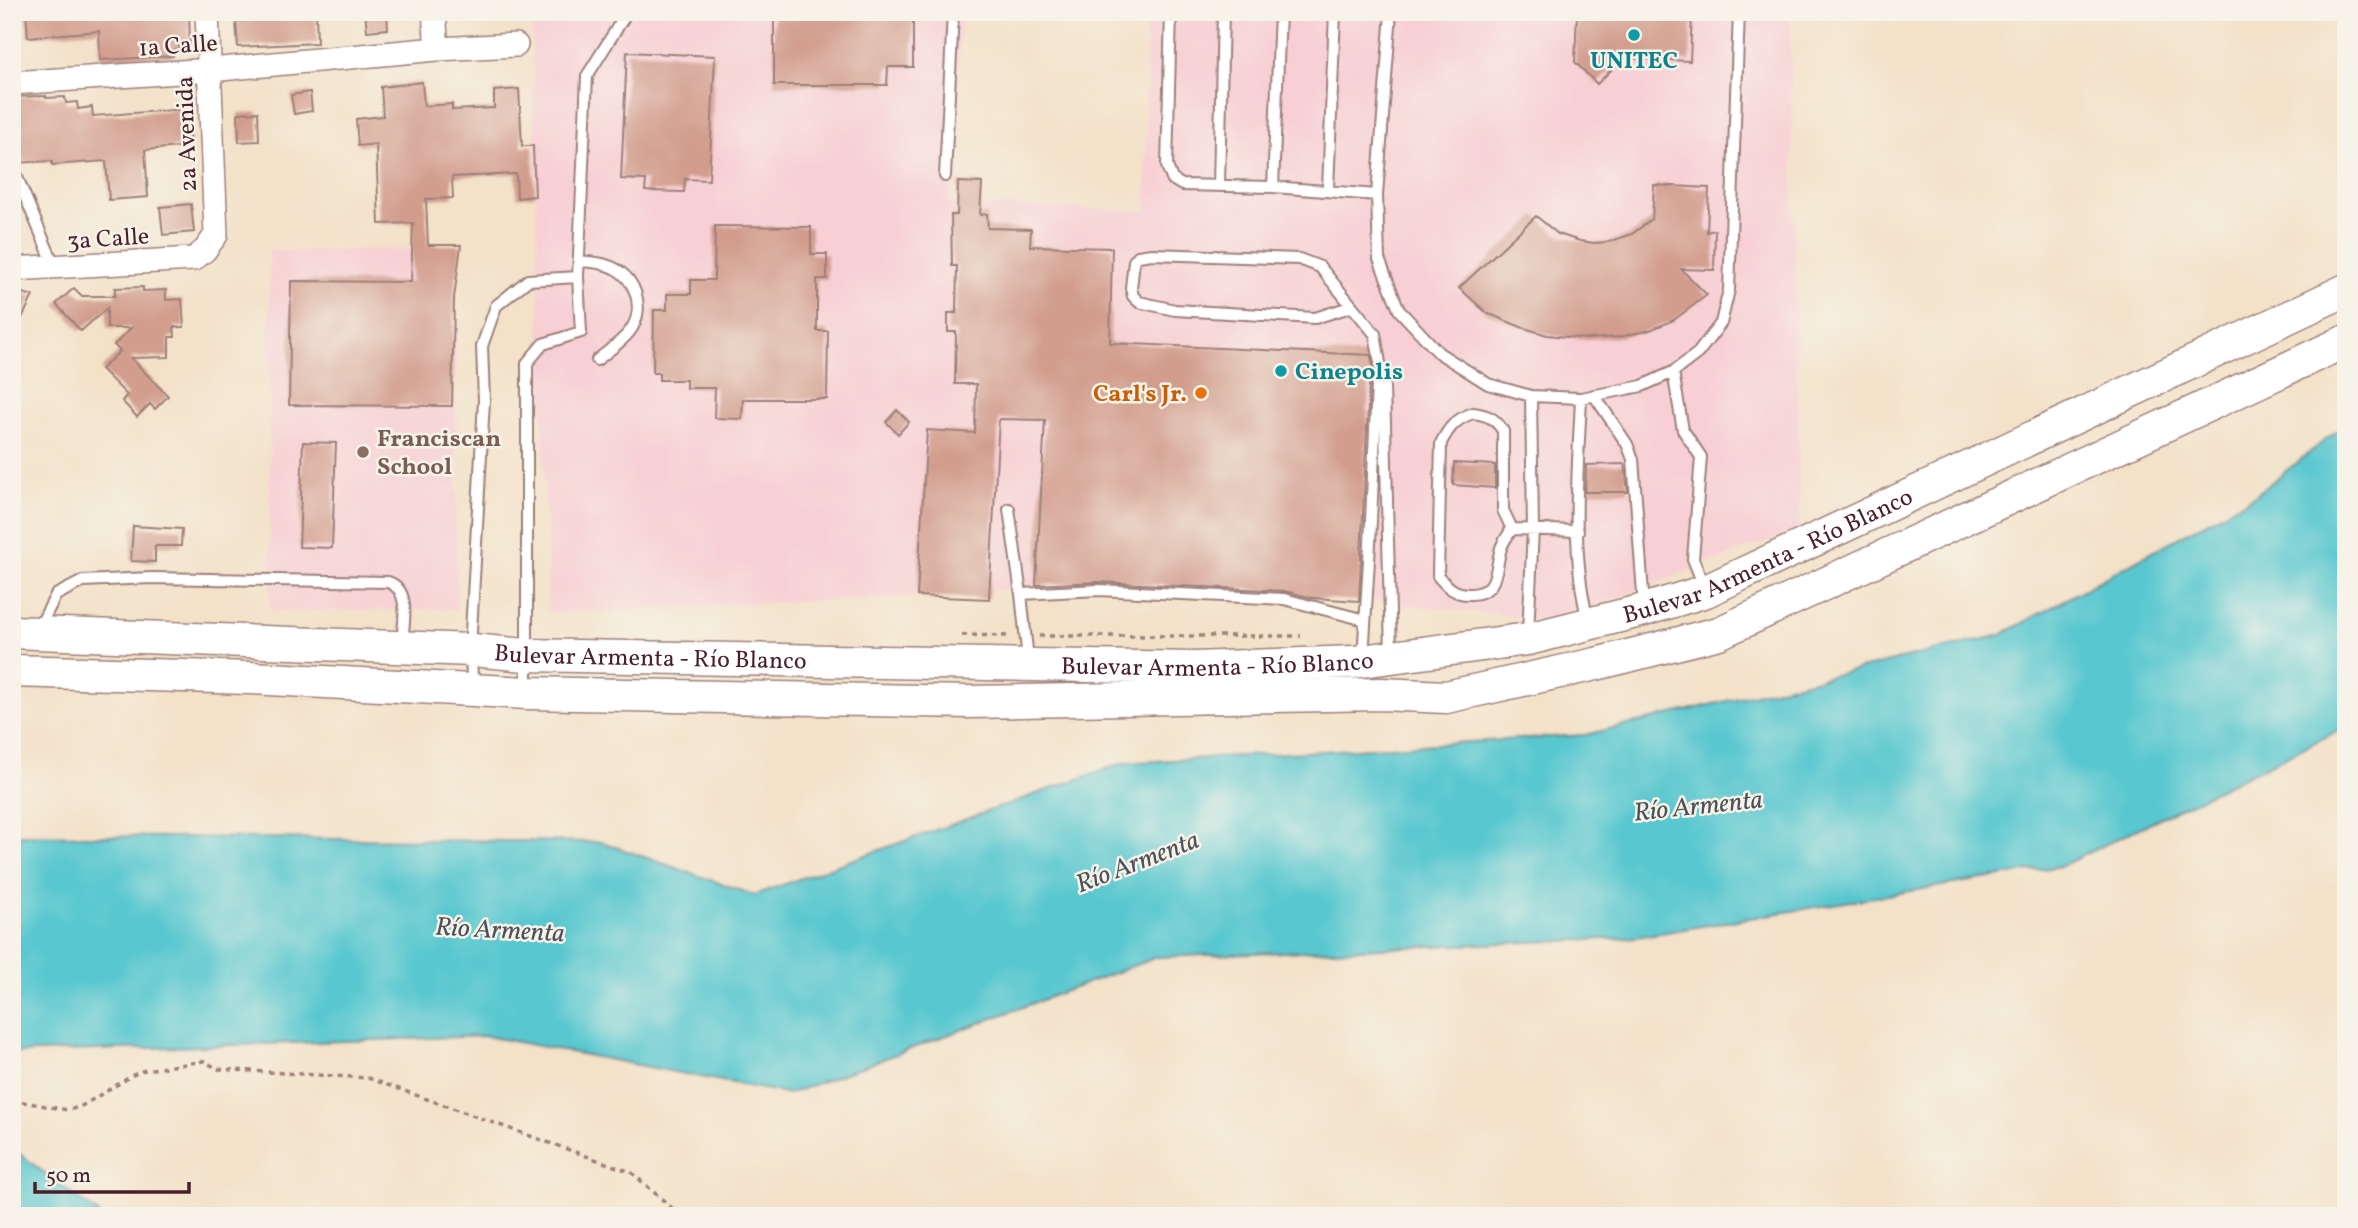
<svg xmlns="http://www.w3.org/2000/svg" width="2358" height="1228" font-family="Vollkorn,serif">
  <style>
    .built { fill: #f7cfd4 }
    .water { fill: #59c7cf; stroke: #52737d; stroke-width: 2 }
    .building { fill: #d29d8d }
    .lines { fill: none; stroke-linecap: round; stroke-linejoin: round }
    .service-casing { stroke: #9e807a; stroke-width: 14 }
    .minor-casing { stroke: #9e807a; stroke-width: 26 }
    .secondary-casing { stroke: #9e807a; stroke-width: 35 }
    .path { stroke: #9e807a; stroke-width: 3.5; stroke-dasharray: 5 5; stroke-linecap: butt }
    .service { stroke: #fff; stroke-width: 10 }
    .minor { stroke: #fff; stroke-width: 23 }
    .secondary { stroke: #fff; stroke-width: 32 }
    .culture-dot { fill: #0f9aa8; stroke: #f7f3e8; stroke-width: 2.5 }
    .food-dot { fill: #e8710a; stroke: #f7f3e8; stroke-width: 2.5 }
    .education-dot { fill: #8d6e63; stroke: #f7f3e8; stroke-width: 2.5 }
    .labels { text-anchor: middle; stroke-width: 5; stroke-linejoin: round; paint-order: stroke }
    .street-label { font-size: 24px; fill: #4a1f2b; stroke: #f7f3e8 }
    .culture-label { font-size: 24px; font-weight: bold; fill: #0d838f; stroke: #f7f3e8 }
    .food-label { font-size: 24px; font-weight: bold; fill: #c56008; stroke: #f7f3e8; text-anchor: end }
    .education-label { font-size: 24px; font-weight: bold; fill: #785e54; stroke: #f7f3e8; text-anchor: start }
    .water-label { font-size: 26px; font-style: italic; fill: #4e515c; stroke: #f7f3e8 }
  </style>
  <rect width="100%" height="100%" fill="#f7f3e8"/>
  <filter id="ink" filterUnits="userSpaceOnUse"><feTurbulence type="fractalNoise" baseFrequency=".0143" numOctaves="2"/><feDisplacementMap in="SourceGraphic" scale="14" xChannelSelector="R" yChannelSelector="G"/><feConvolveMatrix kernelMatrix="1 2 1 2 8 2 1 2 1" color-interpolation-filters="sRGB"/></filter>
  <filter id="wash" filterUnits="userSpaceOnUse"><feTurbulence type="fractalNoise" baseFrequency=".00686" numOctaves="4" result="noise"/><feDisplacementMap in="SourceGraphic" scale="28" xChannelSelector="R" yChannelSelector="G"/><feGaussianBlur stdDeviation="1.57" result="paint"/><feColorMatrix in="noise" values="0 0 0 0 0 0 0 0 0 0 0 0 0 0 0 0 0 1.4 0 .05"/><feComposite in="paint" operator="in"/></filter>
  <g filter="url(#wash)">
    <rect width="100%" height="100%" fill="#f3e1c8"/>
    <path class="built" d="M531,12h431l-12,192 196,7v-199h644l10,517 -246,92 -167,-19 -351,-17 -101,13 -18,-2 -369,17z
      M455,249l2,360 -187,2 -1,-360z"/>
    <path class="water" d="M2346,424v303l-285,139 -431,72 -473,19 -368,137 -303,-58 -474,17v-218l589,7 153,53 369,-132 462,-28 416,-100 253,-139z
      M12,1148l89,68h-89z"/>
    <g id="blocks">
      <path class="building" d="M26,12h163l1,34h-11v3l-6,1v6l-73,4 -1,-29 -71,6z
        M242,12h74l1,31 -79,4 -2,-26h6z
        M365,12h22l1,17 -21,2z
        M774,12h139v55h-25l-1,18h-113z
        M1577,12h115l-2,49 -67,-3 -26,26 -22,-22z
        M627,52l88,4 -6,124 -24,-1 -1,13 -39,-1 1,-11 -25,-1z
        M422,82l2,24 28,-2v6l42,-2v-17l25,-2 3,57h11l2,50 -18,2 -1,-24 -64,3 1,21 -27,1 2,46h33l-7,53 -2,108 -163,-1 2,-124 120,1 2,-59 -34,1 -3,-80 -18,2 -2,-27 27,-3 -2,-29z
        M310,92l2,19 -18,3 -3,-19z
        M46,96v2l19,-1 1,6 11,-1 1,7 14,-2 1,9 94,-7 3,37 -45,4 3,47 -39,3 -3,-39 -54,4v-4l-38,2 -2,-66z
        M258,112l1,29 -20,1 -1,-29z
        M958,182l24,1 -2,32 7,-1 1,14 43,1 -1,17 82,2 -2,95 261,12 3,18 -5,11 -10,217 -46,-3 -29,-7 -186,-9 -62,3 9,-165 -46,-1 -10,180 -72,-3 10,-166 48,3 1,-49h-21l1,-52h-8v-19h8l1,-47h-5l-1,-51h6z
        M1654,185l55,3 -2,44 8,-2 -1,40 -33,-1 26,26 -33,25 -24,10 -31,7 -32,2 -40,-4 -26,-8 -34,-14 -28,-25 77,-72 22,18 22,7 14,2 14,-1 24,-8 20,-15z
        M191,204l3,28 -31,3 -3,-28z
        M715,226l96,1v27h16v25h-10v52h11l-1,68h-84l-1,20 -28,-1 1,-30h-29v-8h-27v-7h-6l1,-63h13v-16h24v-14h23z
        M143,287v4l23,-1v10l16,-1 2,28h-10l1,10h-6v20l-38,1 37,38 -13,13 -5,-5 -13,13 -15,-16 5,-6 -26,-26 19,-18 -6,-6 17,-17h-24v-20l-26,23 -25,-27 18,-16 8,8h33v-8z
        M12,290l21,6 -21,42z
        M897,410l12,12 -11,12 -12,-12z
        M303,442l33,1 -4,105 -33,-1z
        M1454,463l41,2v23l-42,-3z
        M1625,464l3,28h-43l1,-27z
        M133,526l49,3 -1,17h-26v16l-24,-1z"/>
    </g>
  </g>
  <g filter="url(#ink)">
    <use href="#blocks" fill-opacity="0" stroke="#9e807a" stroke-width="2"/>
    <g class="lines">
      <defs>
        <path id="service" d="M1171,12l-4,154 5,13 10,6 91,2 104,8
          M1391,12l-14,183 2,64 20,51 40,43 49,31 43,12 50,2 61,-12 31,-14 25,-19 23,-30 8,-33 10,-278
          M16,175l39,92
          M945,176l8,-164
          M1219,185l4,-173
          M1273,187l7,-175
          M1328,190l7,-178
          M579,261c9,1 19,1 27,4 29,8 41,43 24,66 -8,11 -22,20 -33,29
          M1350,307l-35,11 -140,-8 -36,-8 -6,-6 -2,-8 3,-27 4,-5 14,-2 147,5 21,8 55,67 9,52 7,267
          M1673,372l10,58 18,27 -8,102 12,30
          M1594,395l33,49 6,15 11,148
          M1581,398c-3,73 -11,151 7,223
          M1473,413c15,2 22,5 30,18v79l9,19c-4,6 -9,13 -11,19 -6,21 -2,45 -30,46 -15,1 -24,-7 -33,-18l3,-133c8,-16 15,-24 32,-30z
          M1009,509l12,85
          M1512,529l66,2
          M43,631l-1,-9 14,-27 27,-14 69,-3 236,4c24,8 15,42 14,62
          M1528,634l5,-105 -2,-133
          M1363,658l7,-114 7,-160 3,-7
          M1028,660l-7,-66 77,-4 186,9 81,21
          M472,688l-1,-56 13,-231 -2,-55 14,-40 32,-26 50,-3
          M527,689v-326l16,-19 38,-12 -3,-55 9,-201 40,-64"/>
        <path id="minor" d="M434,12l3,37
          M12,83l198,-13 227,-21 79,-4
          M12,269l182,-10 11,-9 11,-15 -9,-223"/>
        <g id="secondary">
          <path id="s1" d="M12,632l460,18 54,5 668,13 160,-6 174,-23 116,-29 62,-19 640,-301"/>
          <path d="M12,671l239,7 276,15 442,9 412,-8 65,3 150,-33 123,-31 627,-292"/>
        </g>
      </defs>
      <use href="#service" class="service-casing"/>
      <use href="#minor" class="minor-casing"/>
      <use href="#secondary" class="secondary-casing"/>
      <path class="path" d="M962,635l48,1
        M1039,636h262
        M12,1100l56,10 12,-3 60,-36 64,-10 14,8 150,9 263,94 50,44"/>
      <use href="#service" class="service"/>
      <use href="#minor" class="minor"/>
      <use href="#secondary" class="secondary"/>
    </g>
  </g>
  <g class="culture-dot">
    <circle cx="1634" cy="35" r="7"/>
    <circle cx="1281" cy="371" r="7"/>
  </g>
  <circle class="food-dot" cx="1201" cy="393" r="7"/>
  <circle class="education-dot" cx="363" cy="452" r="7"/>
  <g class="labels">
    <g class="street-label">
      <text transform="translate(178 45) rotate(-4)" y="8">1a Calle</text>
      <text transform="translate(186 134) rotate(-92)" y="8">2a Avenida</text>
      <text transform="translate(108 238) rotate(-4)" y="8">3a Calle</text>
      <text dy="8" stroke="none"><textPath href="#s1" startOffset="1773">Bulevar Armenta - Río Blanco</textPath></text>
      <text dy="8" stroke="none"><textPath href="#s1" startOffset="639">Bulevar Armenta - Río Blanco</textPath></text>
      <text dy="8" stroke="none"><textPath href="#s1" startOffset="1206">Bulevar Armenta - Río Blanco</textPath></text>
    </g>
    <g class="culture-label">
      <text x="1634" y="68">UNITEC</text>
      <text x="1295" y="379" text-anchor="start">Cinepolis</text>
    </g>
    <g class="food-label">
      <text x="1187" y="401">Carl's Jr.</text>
    </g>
    <g class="education-label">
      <text x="377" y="446">Franciscan<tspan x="377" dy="28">School</tspan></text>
    </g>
    <g class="water-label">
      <text transform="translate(1698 805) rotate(-6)" y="9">Río Armenta</text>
      <text transform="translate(1137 861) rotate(-21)" y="9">Río Armenta</text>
      <text transform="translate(500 929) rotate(3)" y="9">Río Armenta</text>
    </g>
  </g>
  <rect width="2358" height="1228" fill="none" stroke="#f7f3e8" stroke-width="42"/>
  <path d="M35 1182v10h154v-10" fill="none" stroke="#4a1f2b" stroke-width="3.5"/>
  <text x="46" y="1182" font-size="21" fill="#4a1f2b" stroke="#f7f3e8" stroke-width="5" paint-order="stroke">50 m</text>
</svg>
